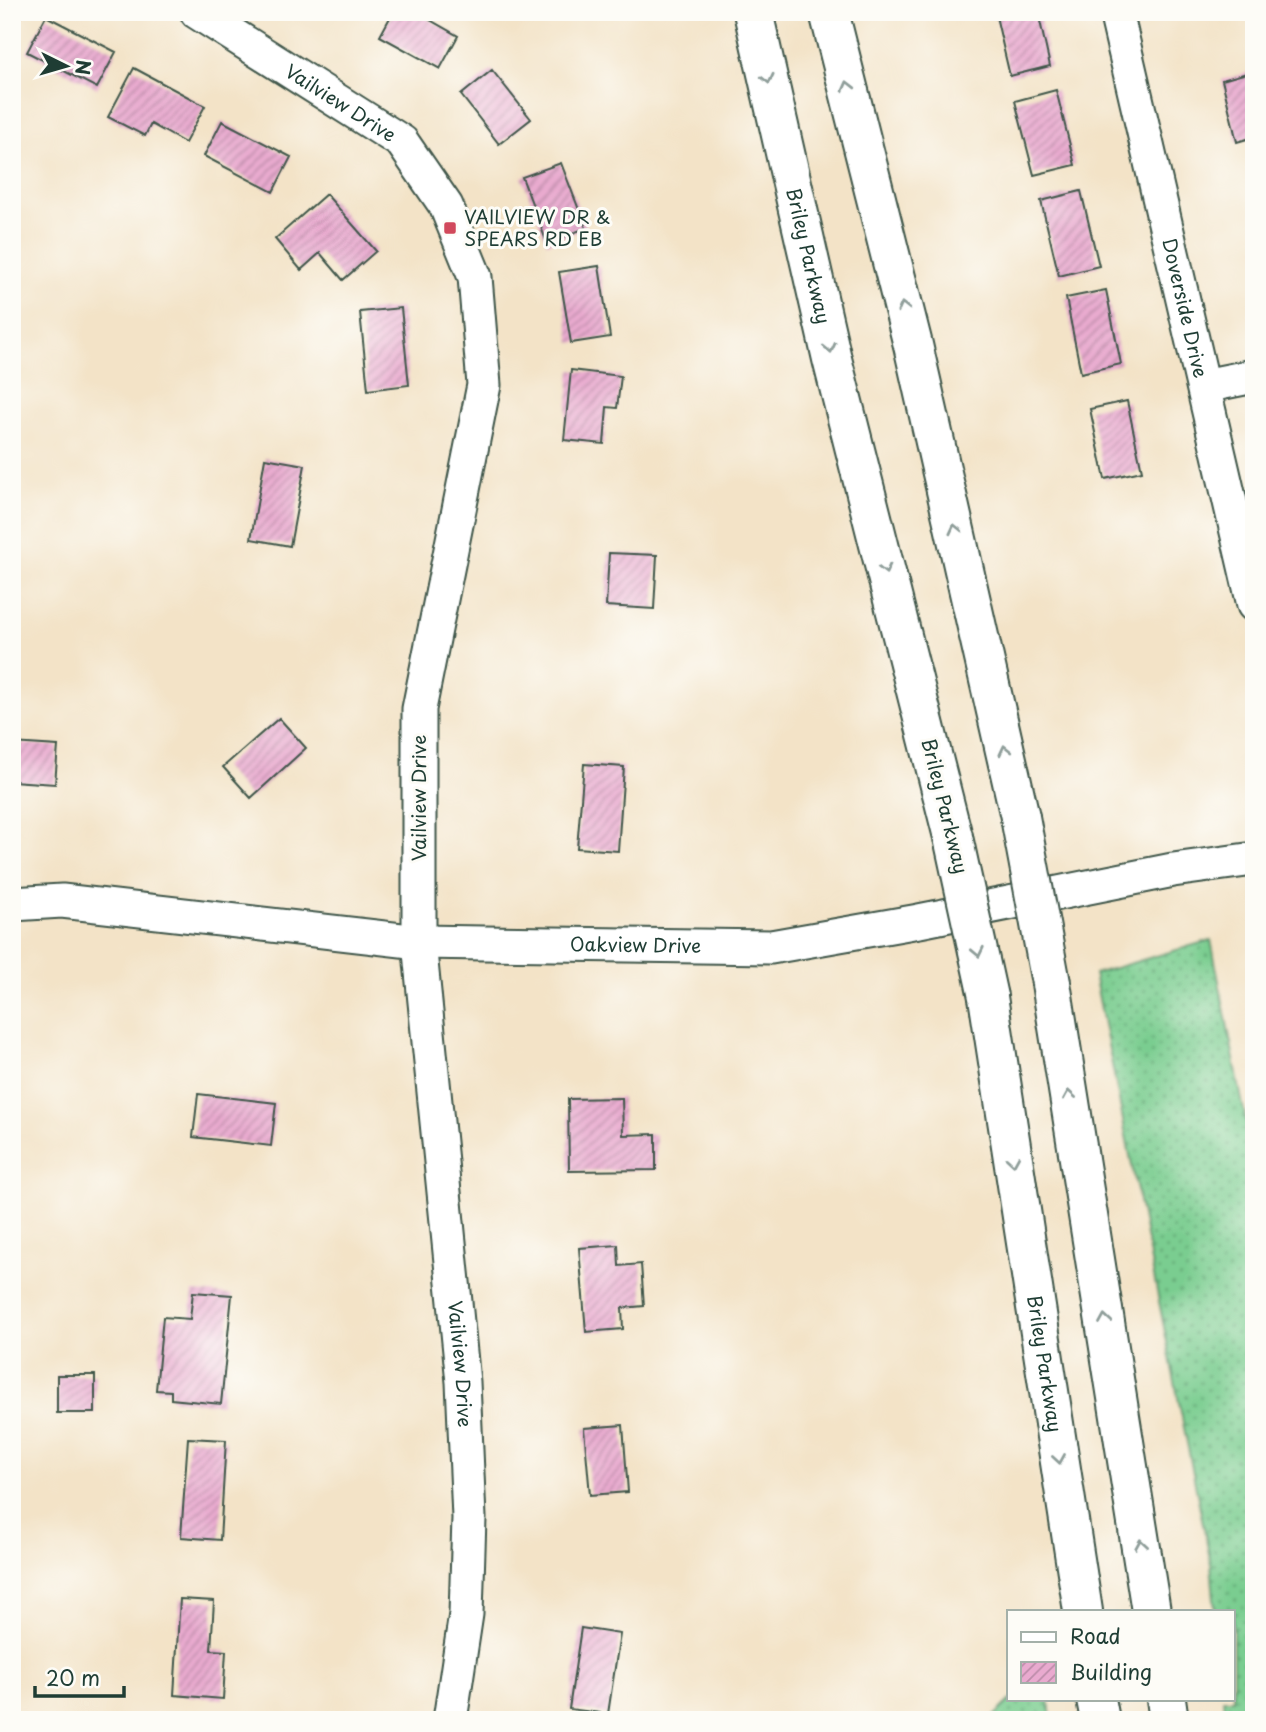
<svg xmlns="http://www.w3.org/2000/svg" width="1266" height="1732" font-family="'Playpen Sans',sans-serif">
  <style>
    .grass { fill: url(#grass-dots); stroke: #4c8562; stroke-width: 2 }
    .building { fill: url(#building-hatch) }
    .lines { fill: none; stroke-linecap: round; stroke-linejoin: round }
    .minor-casing { stroke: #3f564a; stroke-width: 37 }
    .highway-casing { stroke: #3f564a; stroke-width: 42 }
    .minor { stroke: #fff; stroke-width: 33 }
    .highway { stroke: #fff; stroke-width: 38 }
    .highway-bridge-casing { stroke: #3f564a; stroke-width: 42; stroke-linecap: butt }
    .highway-bridge { stroke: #fff; stroke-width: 38 }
    .oneway { stroke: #8f9e9a }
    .poi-dot { fill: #d1495b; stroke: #fdfcf7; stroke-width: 2.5 }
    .labels { text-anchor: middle; stroke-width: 6; stroke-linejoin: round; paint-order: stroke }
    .street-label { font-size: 19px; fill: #1f3d34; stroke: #fdfcf7 }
    .poi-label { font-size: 19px; fill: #1f3d34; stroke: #fdfcf7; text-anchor: start }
  </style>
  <defs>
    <pattern id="grass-dots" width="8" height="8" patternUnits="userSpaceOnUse" patternTransform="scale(1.75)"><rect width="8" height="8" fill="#7acd90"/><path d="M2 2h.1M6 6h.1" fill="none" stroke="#63a876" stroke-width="1.8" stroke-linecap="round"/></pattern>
    <pattern id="building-hatch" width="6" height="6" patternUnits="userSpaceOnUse" patternTransform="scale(1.75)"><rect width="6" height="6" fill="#e9aacf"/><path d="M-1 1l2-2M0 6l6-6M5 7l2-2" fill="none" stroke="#bc8ca9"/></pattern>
  </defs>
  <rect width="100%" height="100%" fill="#fdfcf7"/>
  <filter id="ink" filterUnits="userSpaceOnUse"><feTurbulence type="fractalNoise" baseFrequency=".0143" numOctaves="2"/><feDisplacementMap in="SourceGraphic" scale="14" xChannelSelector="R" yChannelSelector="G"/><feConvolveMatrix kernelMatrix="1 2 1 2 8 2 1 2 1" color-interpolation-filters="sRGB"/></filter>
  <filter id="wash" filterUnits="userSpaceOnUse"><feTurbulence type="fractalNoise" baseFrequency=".00686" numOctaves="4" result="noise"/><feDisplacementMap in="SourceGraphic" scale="28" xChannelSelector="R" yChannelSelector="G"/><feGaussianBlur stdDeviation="1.57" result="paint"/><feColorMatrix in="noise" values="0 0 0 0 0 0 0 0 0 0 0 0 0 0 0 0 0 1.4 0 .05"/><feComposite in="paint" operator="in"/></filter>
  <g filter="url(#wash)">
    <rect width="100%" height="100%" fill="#f3e3c7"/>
    <path class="grass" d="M1211,940l43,223v557h-29l-2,-21h10v-88h-18l-4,-47 -117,-590z
      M1012,1699h37l2,21h-61z"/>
    <g id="blocks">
      <path class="building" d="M12,12h11l-11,21z
        M393,12h23l42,24 -18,33 -60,-33z
        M995,12h43l12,54 -40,10z
        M46,16l70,36 -19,36 -70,-36z
        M134,68l71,38 -20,37 -34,-19 -6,12 -37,-19z
        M492,70l39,49 -32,25 -38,-49z
        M1254,71v66l-17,5 -15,-62z
        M1056,90l19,75 -41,10 -19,-74z
        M222,121l69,36 -18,35 -69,-36z
        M561,163l25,65 -39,15 -25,-66z
        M1081,191l18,75 -40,10 -18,-75z
        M326,194l50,57 -33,29 -23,-27 -19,17 -26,-31z
        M599,266l11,71 -39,6 -12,-71z
        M1106,290l15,74 -40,9 -15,-75z
        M401,308l8,77 -41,5 -8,-78z
        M571,370l50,6 -4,32 -10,-1 -3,37 -40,-4z
        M1127,401l15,70 -37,8 -15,-70z
        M265,458l40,7 -15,81 -39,-7z
        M609,553l48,2 -3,54 -48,-3z
        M279,718l27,30 -55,50 -28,-31z
        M12,743l46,3 -3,38 -43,-3z
        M584,764l40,3 -6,84 -41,-3z
        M198,1094l78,9 -5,43 -78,-9z
        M622,1098l1,37 33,-1v36l-87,1 -1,-72z
        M618,1245l1,21 22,-2 3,42 -22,2 1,21 -37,3 -7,-84z
        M193,1292l39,3 -11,109 -50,-5v-8l-15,-1 7,-73 27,2z
        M57,1375h38v38h-38z
        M623,1425l5,67 -38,3 -6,-67z
        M188,1438l38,2 -6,100 -39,-3z
        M180,1599l34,2 -3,49 15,1 -3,48 -49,-4z
        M581,1628l39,6 -12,80 -39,-5z"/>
    </g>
  </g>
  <g filter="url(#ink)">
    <use href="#blocks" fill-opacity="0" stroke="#3f564a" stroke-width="2"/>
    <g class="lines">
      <defs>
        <g id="minor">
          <path id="s1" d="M197,12l205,130 44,64 29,71 9,108 -65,324v233l44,440 6,136 -3,96 -16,106"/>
          <path id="s2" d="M1116,12l138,593"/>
          <path d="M1204,386l50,-10"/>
          <path id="s3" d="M12,904l50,-3 357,41 352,5 148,-26 254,-51 81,-11"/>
        </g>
        <g id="highway">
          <path id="s4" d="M753,12l79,347 121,478"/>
          <path d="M829,12l84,333 107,472"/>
          <path d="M1051,983l100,628"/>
          <path id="s5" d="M988,997l95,614"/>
          <path d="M1096,1699l4,21"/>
          <path d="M1166,1699l3,21"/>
        </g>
      </defs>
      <use href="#minor" class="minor-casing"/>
      <use href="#highway" class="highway-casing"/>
      <use href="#minor" class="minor"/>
      <use href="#highway" class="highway"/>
      <defs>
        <path id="highway-bridge" d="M1020,817l31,166
          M953,837l35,160"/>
      </defs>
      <use href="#highway-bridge" class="highway-bridge-casing"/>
      <use href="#highway-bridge" class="highway-bridge"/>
    </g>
    <defs><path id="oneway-chevron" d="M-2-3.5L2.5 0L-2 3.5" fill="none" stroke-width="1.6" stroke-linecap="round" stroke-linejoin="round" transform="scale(1.75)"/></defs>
    <g class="oneway">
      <use href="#oneway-chevron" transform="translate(768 79) rotate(77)"/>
      <use href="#oneway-chevron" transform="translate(848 86) rotate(-104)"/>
      <use href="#oneway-chevron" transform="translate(903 307) rotate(-104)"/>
      <use href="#oneway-chevron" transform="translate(830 348) rotate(77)"/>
      <use href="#oneway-chevron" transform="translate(955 529) rotate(-103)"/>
      <use href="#oneway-chevron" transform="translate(885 569) rotate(76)"/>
      <use href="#oneway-chevron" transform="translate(1005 750) rotate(-103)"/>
      <use href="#oneway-chevron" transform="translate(978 952) rotate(78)"/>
      <use href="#oneway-chevron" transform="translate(1069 1095) rotate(-99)"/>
      <use href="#oneway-chevron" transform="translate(1013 1161) rotate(81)"/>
      <use href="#oneway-chevron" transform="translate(1105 1319) rotate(-99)"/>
      <use href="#oneway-chevron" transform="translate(1059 1459) rotate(81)"/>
      <use href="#oneway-chevron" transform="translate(1141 1544) rotate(-99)"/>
    </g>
  </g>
  <rect class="poi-dot" x="443" y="221" width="14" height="14" rx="3.5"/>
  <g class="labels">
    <g class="street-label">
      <text dy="7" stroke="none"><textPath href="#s1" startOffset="170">Vailview Drive</textPath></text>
      <text dy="7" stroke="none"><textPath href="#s4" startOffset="250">Briley Parkway</textPath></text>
      <text dy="7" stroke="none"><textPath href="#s2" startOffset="304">Doverside Drive</textPath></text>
      <text transform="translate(419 798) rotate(-90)" y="7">Vailview Drive</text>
      <text transform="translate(945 806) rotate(76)" y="7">Briley Parkway</text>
      <text dy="7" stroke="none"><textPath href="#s3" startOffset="626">Oakview Drive</textPath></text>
      <text dy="7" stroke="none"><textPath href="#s1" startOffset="1493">Vailview Drive</textPath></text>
      <text dy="7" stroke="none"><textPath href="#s5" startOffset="371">Briley Parkway</textPath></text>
    </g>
    <g class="poi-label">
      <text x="464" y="224">VAILVIEW DR &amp;<tspan x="464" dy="22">SPEARS RD EB</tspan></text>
    </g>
  </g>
  <rect width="1266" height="1732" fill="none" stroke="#fdfcf7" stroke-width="42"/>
  <rect x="1007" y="1610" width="228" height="91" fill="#fdfcf7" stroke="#a4b0a9" stroke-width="2"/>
  <rect x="1021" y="1632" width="35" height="10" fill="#ffffff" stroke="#a4b0a9" stroke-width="2"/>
  <text x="1070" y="1644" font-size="21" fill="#1f3d34">Road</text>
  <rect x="1021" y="1662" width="35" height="21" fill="url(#building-hatch)" stroke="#a4b0a9" stroke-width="2"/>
  <text x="1070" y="1680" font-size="21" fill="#1f3d34">Building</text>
  <g transform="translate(66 66) rotate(95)" stroke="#fdfcf7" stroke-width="5" paint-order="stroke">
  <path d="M0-5L12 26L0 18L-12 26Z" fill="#1f3d34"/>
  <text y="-10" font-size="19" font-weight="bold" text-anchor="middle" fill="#1f3d34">N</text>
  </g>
  <path d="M35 1686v10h89v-10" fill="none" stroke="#1f3d34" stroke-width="3.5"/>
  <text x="46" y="1686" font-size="21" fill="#1f3d34" stroke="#fdfcf7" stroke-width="5" paint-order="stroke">20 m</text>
</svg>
